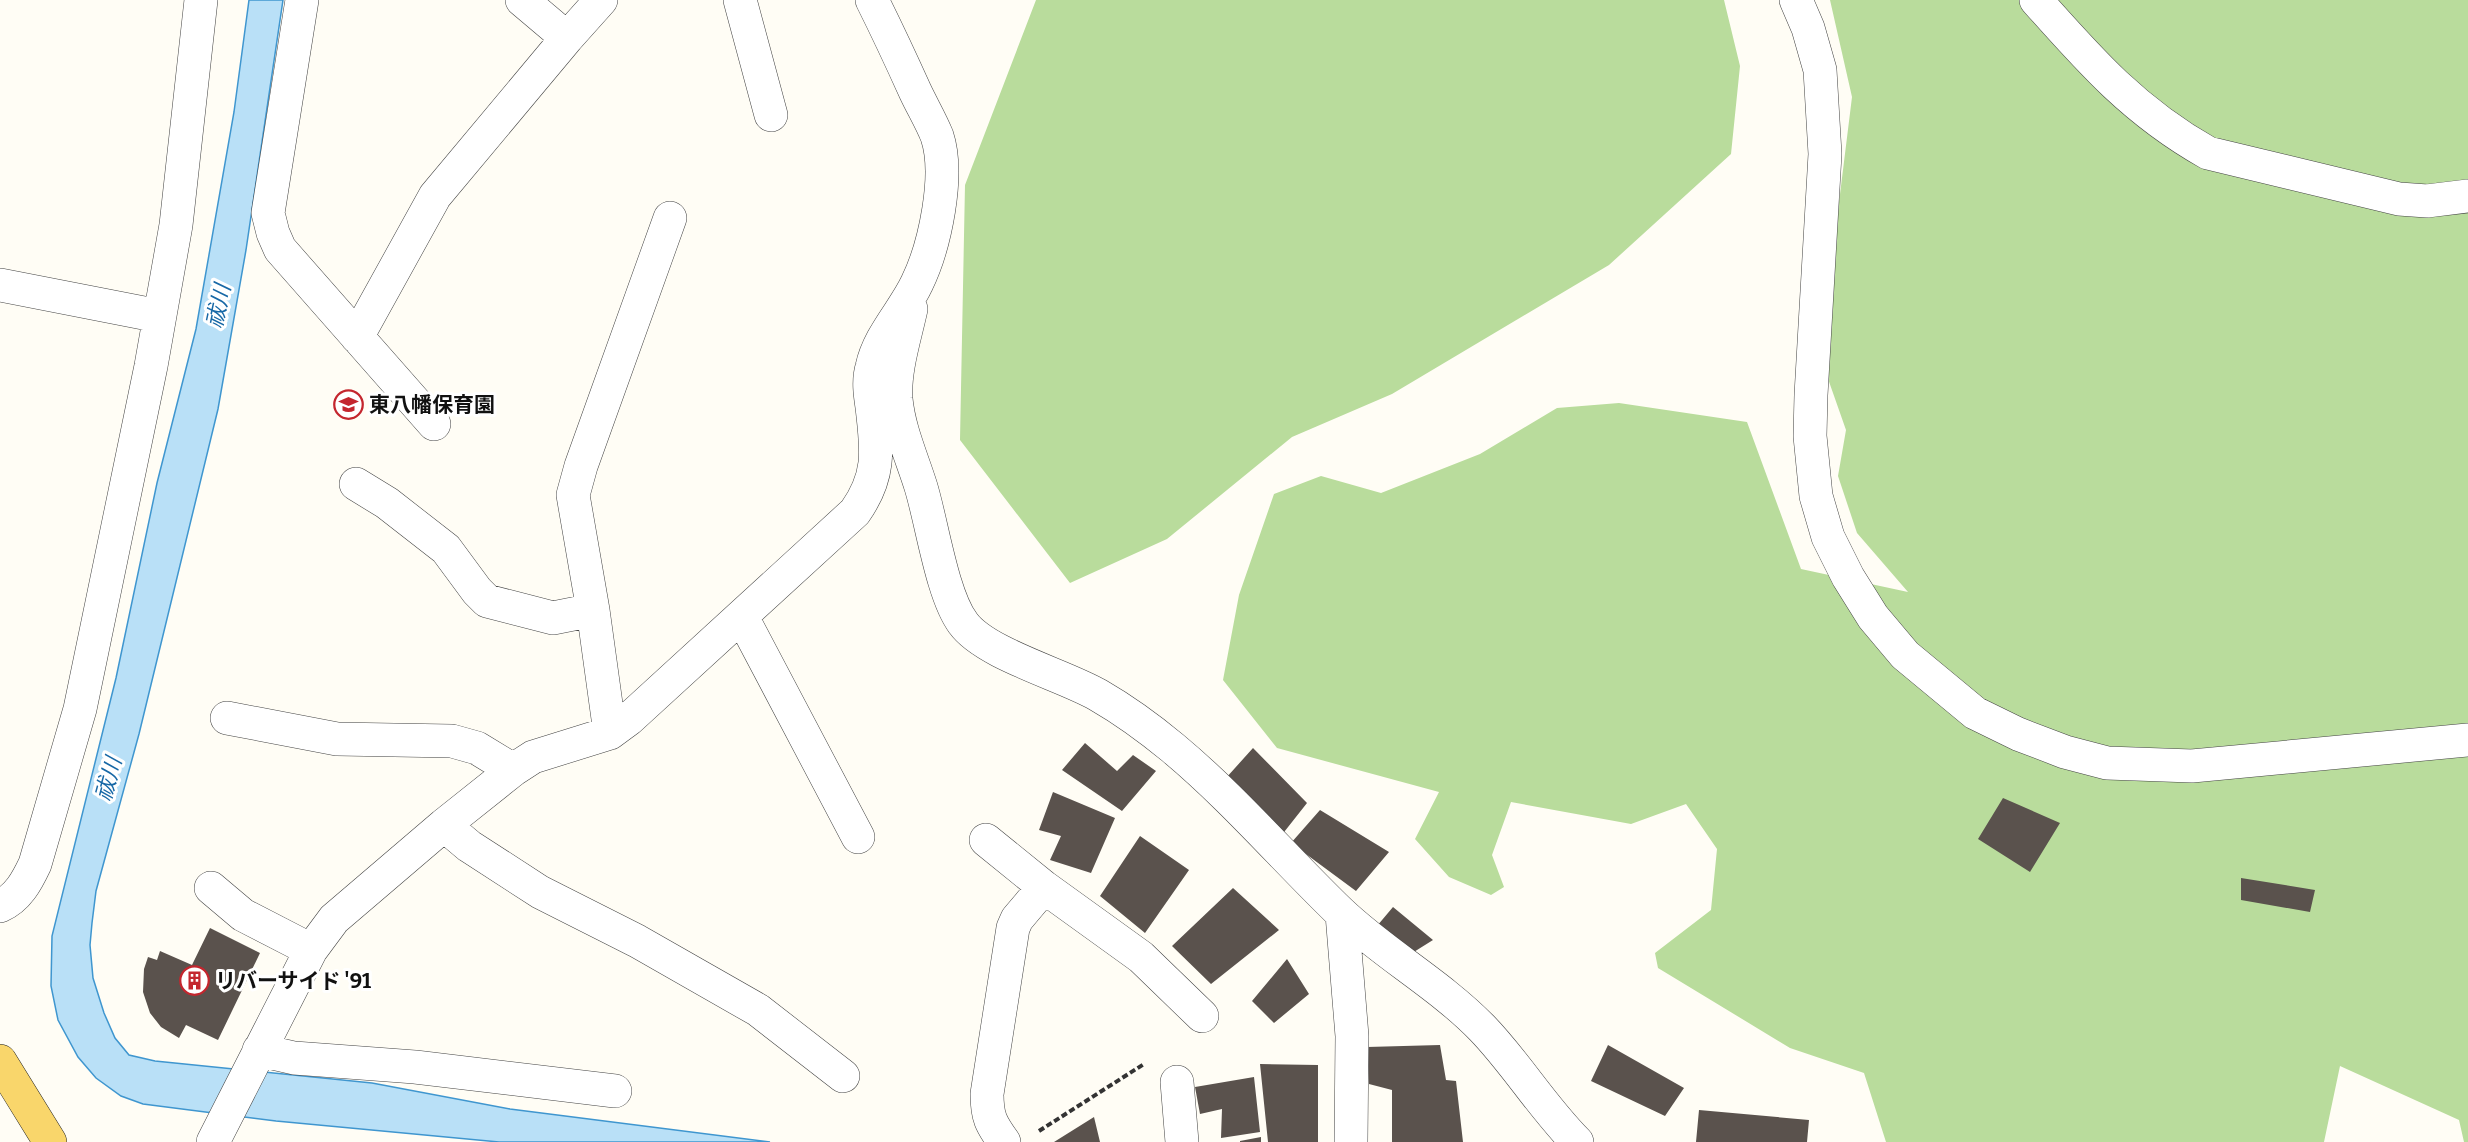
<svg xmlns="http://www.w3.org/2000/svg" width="2468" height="1142" font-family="Bitter,'Noto Sans JP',serif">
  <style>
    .forest { fill: #b9dc9c }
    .water { fill: #b9e0f7; stroke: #3f96cf; stroke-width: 1.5 }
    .building { fill: #5a524d }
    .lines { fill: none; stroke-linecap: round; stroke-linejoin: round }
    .minor-casing { stroke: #444; stroke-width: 34 }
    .major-casing { stroke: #222; stroke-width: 34 }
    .path { stroke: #333; stroke-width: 4; stroke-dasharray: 6 3; stroke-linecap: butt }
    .minor { stroke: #fff; stroke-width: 33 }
    .major { stroke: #f9d66b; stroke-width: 33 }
    .labels { text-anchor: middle; stroke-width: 6; stroke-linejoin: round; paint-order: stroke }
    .poi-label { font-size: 21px; font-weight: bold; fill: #111; stroke: #fff; text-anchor: start }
    .water-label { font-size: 22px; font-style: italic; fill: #1768a6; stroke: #fff }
  </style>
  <rect width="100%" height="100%" fill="#fffdf5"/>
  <path class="forest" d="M1036,0h688l16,66 -9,88 -122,111 -217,129 -100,43 -125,102 -97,44 -110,-143 5,-255z
    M1830,0h638v1142h-4l-5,-22 -119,-54 -16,76h-438l-22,-69 -74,-25 -132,-80 -3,-15 56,-43 6,-61 -31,-45 -55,20 -120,-22 -19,53 12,32 -13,8 -42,-18 -34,-38 24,-47 -162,-44 -54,-68 16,-85 35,-101 47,-18 60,17 99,-39 77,-46 62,-5 128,19 54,147 107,23 -51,-59 -19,-57 8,-46 -26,-74 32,-259z"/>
  <path class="water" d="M249,0h34l-37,250 -28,159 -79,325 -43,157 -4,32 -2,22 3,33 11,35 11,25 14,17 26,6 217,22 138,26 260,33h-271l-223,-21 -133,-17 -22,-8 -25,-18 -18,-21 -20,-37 -7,-34 1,-50 64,-258 41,-195 39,-154 38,-217z"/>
  <path class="building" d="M1085,743l32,28 16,-16 23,16 -34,40 -60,-41z
    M1253,748l54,55 -30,38 -51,-63z
    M1053,792l62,26 -24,55 -41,-13 11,-24 -22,-6z
    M2003,798l57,25 -30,49 -52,-33z
    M1320,810l69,42 -33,39 -65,-48z
    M1140,836l49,34 -44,63 -45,-37z
    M2241,878l74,12 -5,22 -69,-12z
    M1233,888l46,42 -68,54 -39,-38z
    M1393,907l40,33 -24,15 -32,-29z
    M210,928l50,25 -42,87 -32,-15 -7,13 -18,-11 -11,-14 -7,-21 1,-23 4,-12 9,3 3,-9 32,14z
    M1287,959l22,35 -35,29 -22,-22z
    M1440,1045l6,35 10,1 7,61h-71v-52l-23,-6 -2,-37z
    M1608,1045l76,43 -19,28 -74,-35z
    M1260,1064l58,1v77h-50z
    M1254,1077l6,55 -39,6 1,-29 -22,5 -5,-27z
    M1699,1110l110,10 -2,22h-111z
    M1094,1117l6,25h-46z
    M1261,1137v5h-21v-1z"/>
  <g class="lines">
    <defs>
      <path id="minor" d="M302,0l-34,213 5,20 7,16 154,175
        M522,0l45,38
        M740,0l31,115
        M1796,0l12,28 12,42 5,84 -14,241 -1,41 6,60 12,41 20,40 25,40 32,38 70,58 43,21 47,18 42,11 85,3 276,-26
        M2036,0c54,61 99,112 172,153l191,46 28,2 41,-5
        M0,285l159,31
        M911,309c-6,28 -17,61 -15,90 3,31 16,59 25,88 11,36 21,108 42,136 22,31 101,52 135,72 26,15 52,34 75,53 60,50 111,110 167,164 44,42 99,72 142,116 34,35 60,79 95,114
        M357,337l78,-141 132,-158 34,-38
        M356,484l31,19 59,46 31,42 10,10 66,17 40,-8
        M742,617l116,220
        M227,718l110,21 115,2 25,7 36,22
        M610,733l-17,-123 -20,-115 8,-29 89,-248
        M444,825l25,21 71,46 97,49 121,69 85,66
        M986,840l58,47 97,70 61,59
        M211,888l32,27 68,35
        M0,906c18,-8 27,-25 35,-42l45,-155 71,-343 25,-141 25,-225
        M1342,914l10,122 -1,106
        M259,1050l35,8 121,9 200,24
        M1177,1082l5,60
        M213,1142l98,-192 23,-31 110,-94 69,-55 20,-13 77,-24 19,-14 226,-207c26,-37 22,-62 17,-105 -2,-13 -4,-27 0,-40 7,-32 32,-56 45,-84 18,-37 33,-108 20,-147 -6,-15 -15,-30 -22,-45 -14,-31 -28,-61 -43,-91
        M1004,1142c-13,-18 -17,-25 -17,-48l26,-166 4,-9 27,-32"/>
      <path id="major" d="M0,1061l50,81"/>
    </defs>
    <use href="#minor" class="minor-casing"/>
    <use href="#major" class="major-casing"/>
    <path class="path" d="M1039,1131l105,-67"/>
    <use href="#minor" class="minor"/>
    <use href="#major" class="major"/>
  </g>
  <defs>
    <symbol id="school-ring" viewBox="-11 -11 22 22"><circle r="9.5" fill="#fff" stroke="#c4262e" stroke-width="1.5"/><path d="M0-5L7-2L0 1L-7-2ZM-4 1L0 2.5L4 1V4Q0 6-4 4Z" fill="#c4262e"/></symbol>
    <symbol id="building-ring" viewBox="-11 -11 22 22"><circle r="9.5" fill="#fff" stroke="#c4262e" stroke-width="1.5"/><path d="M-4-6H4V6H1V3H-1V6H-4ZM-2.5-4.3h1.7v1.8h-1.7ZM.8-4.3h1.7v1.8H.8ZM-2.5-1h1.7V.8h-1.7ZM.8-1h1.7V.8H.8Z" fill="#c4262e"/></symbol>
  </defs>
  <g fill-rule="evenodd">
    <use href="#school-ring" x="332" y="388" width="33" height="33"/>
    <use href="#building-ring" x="178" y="964" width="33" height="33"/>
  </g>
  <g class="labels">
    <g class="poi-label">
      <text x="369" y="412">東八幡保育園</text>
      <text x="215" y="988">リバーサイド '91</text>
    </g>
    <g class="water-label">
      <text transform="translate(218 306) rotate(-78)" y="8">祓川</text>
      <text transform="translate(108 779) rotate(-75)" y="8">祓川</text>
    </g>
  </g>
</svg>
